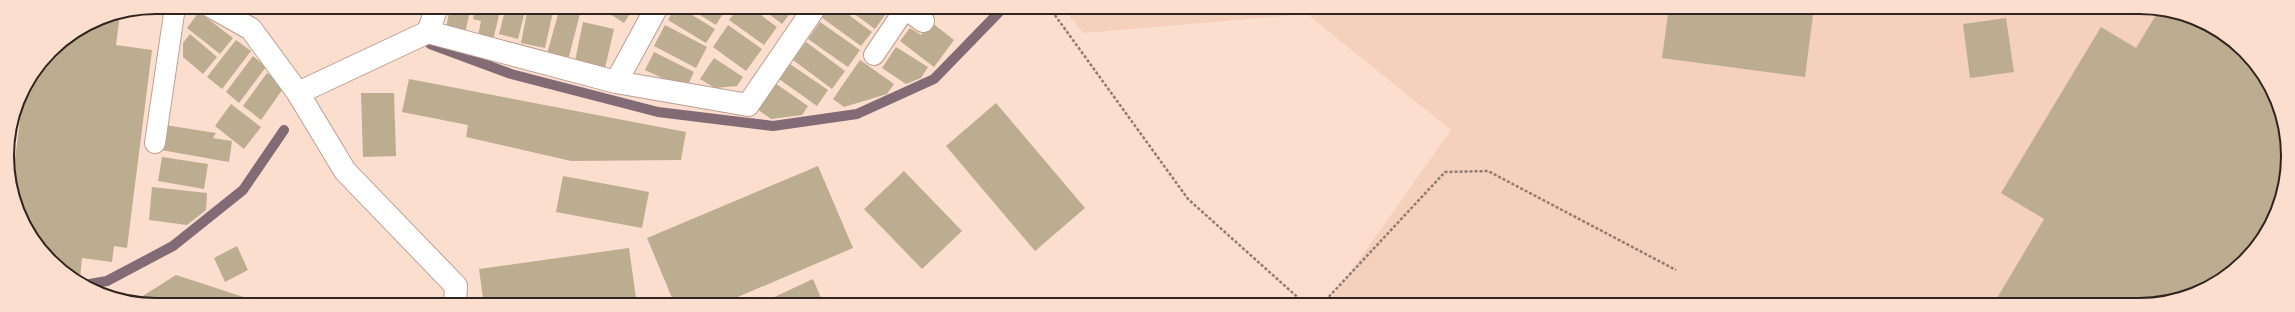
<svg xmlns="http://www.w3.org/2000/svg" width="2295" height="312" font-family="Commissioner,sans-serif">
  <style>
    .built { fill: #f4d0bd }
    .lines { fill: none; stroke-linecap: round; stroke-linejoin: round }
    .stream { stroke: #826b75; stroke-width: 10 }
    .building { fill: #bcac90 }
    .service-casing { stroke: #bb9f91; stroke-width: 22 }
    .minor-casing { stroke: #bb9f91; stroke-width: 24 }
    .path { stroke: #8f7b72; stroke-width: 2.5; stroke-dasharray: 3 2; stroke-linecap: butt }
    .service { stroke: #fff; stroke-width: 20 }
    .minor { stroke: #fff; stroke-width: 22 }
    .rim { fill: none; stroke: #2f241f; stroke-width: 2 }
  </style>
  <rect width="100%" height="100%" fill="#fcdecf"/>
  <path class="built" d="M1061,7h1088l56,15 46,36 29,50 8,58 -139,139h-822l124,-175 -144,-116 -223,19z"/>
  <g class="lines">
    <path class="stream" d="M430,44l81,30 147,38 115,14 84,-12 77,-35 70,-72
      M84,285l23,-4 66,-35 70,-56 41,-60"/>
  </g>
  <path class="building" d="M450,7h21l-6,26 -19,-4z
    M476,7h25l-8,33 -15,-4 3,-15 -8,-2z
    M506,7h20l-8,32 -19,-5z
    M528,7h26l-9,41 -24,-5z
    M560,7l21,3 -13,50 -21,-6z
    M599,7h35l-10,16z
    M675,7h4l36,22 -9,14 -38,-23z
    M687,7h40l-11,18z
    M739,7h11l27,20 -13,18 -35,-25z
    M760,7h35l-13,17z
    M829,7h9l34,25 -11,14 -40,-29z
    M845,7h38l5,4 -13,18z
    M928,7h15l-5,7z
    M1669,7h145l-9,70 -143,-19z
    M2159,10l44,12 48,36 29,50 8,58 -15,56 -29,40 -48,32 -47,11h-156l51,-86 -43,-26 100,-166 35,21z
    M199,12l34,26 -13,16 -33,-26z
    M120,14l-4,31 36,5 -25,198 -13,-2 -2,16 -30,-4 -2,21 -5,-1 -31,-24 -29,-50 -3,-21 12,-95 27,-38 48,-32z
    M2006,18l8,54 -44,6 -7,-54z
    M583,22l31,7 -9,39 -30,-7z
    M820,22l40,28 -12,17 -40,-28z
    M931,22l23,18 -20,27 -34,-26 10,-13 11,7z
    M665,25l42,22 -11,21 -42,-22z
    M728,25l34,24 -16,22 -33,-24z
    M190,34l27,23 -14,17 -20,-17v-14z
    M236,40l15,11 -29,38 -15,-12z
    M806,42l39,29 -13,18 -39,-29z
    M896,47l32,20 -7,11 -15,6 -24,-16z
    M654,52l40,20 -8,17 -41,-19z
    M253,56l13,11 -27,36 -13,-11z
    M714,58l29,19 -6,9 -22,2 -15,-9z
    M860,60l34,24 -7,10 -43,13 -11,-8z
    M790,64l38,26 -11,16 -38,-27z
    M267,73l18,13 -24,34 -18,-14z
    M409,79l277,53 -5,28 -110,1 -105,-24 2,-12 -66,-13z
    M775,83l33,23 -6,9 -31,4 -14,-10z
    M361,93h33l2,63 -33,1z
    M996,103l89,105 -50,43 -89,-105z
    M231,104l30,23 -17,22 -29,-23z
    M165,125l51,8 -3,5 19,3 -3,21 -68,-12z
    M162,157l46,7 -4,25 -46,-8z
    M818,166l35,82 -134,57h-44l-28,-67z
    M904,171l58,60 -40,38 -58,-60z
    M563,176l86,16 -7,36 -86,-16z
    M152,187l55,6 -1,17 -19,15 -38,-5z
    M237,246l11,24 -23,12 -11,-24z
    M629,248l8,57h-153l-5,-36z
    M176,275l89,29v1h-119l-7,-2 2,-6z
    M813,279l11,26h-67z"/>
  <g class="lines">
    <defs>
      <path id="service" d="M874,55l31,-46
        M155,143l20,-136"/>
      <path id="minor" d="M212,7l39,22 47,64 47,78 111,115 -1,19
        M904,7l19,14
        M428,32l188,50 132,23 67,-98
        M616,82l41,-75
        M298,93l130,-61 9,-25"/>
    </defs>
    <use href="#service" class="service-casing"/>
    <use href="#minor" class="minor-casing"/>
    <path class="path" d="M1049,7l139,192 116,104 20,-1 121,-130 43,-1 188,99"/>
    <use href="#service" class="service"/>
    <use href="#minor" class="minor"/>
  </g>
  <path d="M0 0H2295V312H0ZM156 14H2139A142 142 0 0 1 2281 156V156A142 142 0 0 1 2139 298H156A142 142 0 0 1 14 156V156A142 142 0 0 1 156 14Z" fill="#fcdecf" fill-rule="evenodd"/>
  <path class="rim" d="M156 14H2139A142 142 0 0 1 2281 156V156A142 142 0 0 1 2139 298H156A142 142 0 0 1 14 156V156A142 142 0 0 1 156 14Z"/>
</svg>
